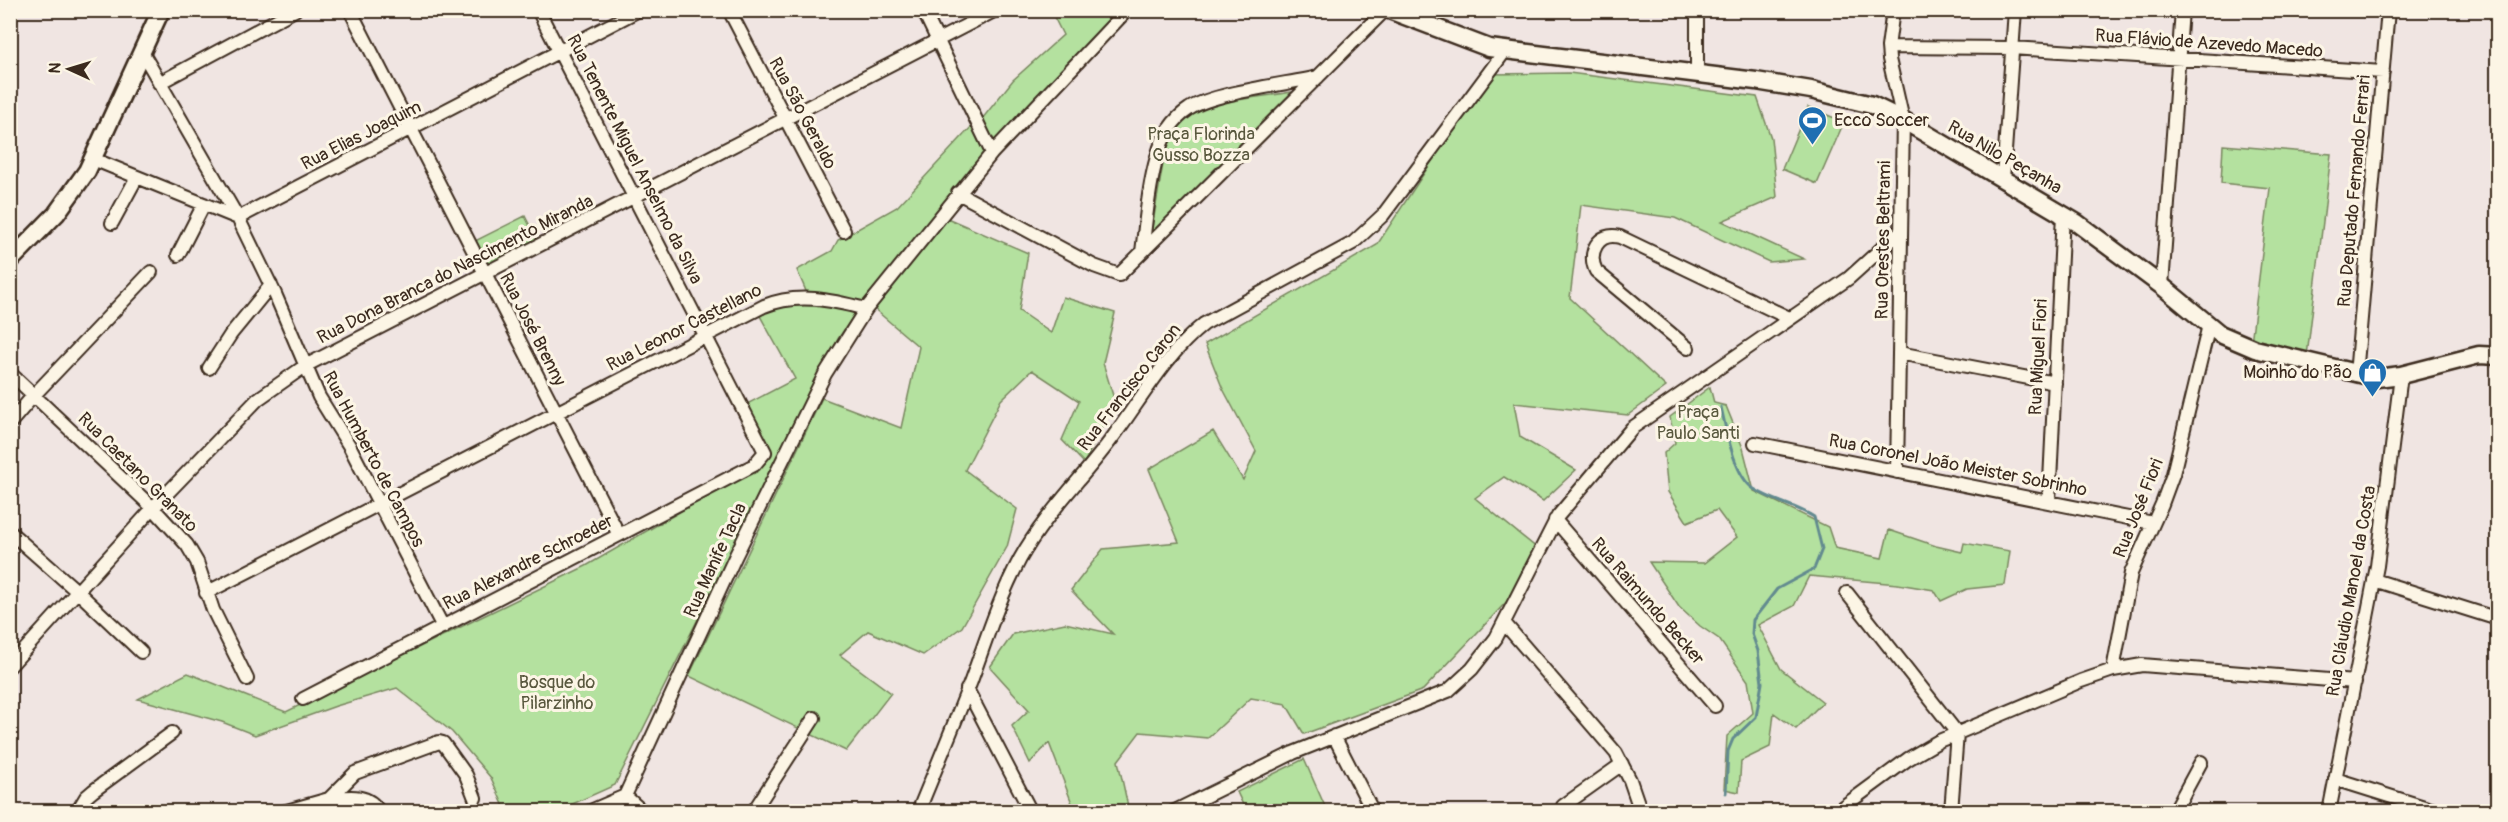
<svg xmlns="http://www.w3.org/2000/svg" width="2508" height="822" font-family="Pangolin,sans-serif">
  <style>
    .green { fill: #b4e19f; stroke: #78865e; stroke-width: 1.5 }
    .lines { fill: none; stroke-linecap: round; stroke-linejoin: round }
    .stream { stroke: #628a8f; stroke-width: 3 }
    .minor-casing { stroke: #3b2a1e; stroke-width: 16 }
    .major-casing { stroke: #3b2a1e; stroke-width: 21 }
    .minor { stroke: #fcf5e5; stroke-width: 12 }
    .major { stroke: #fcf5e5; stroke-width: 16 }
    .labels { text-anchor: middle; stroke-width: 6; stroke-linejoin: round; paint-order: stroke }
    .street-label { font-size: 18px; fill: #3b2a1e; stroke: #fcf5e5 }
    .poi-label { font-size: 18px; fill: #3b2a1e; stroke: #fcf5e5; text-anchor: start }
    .park-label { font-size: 18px; fill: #59583e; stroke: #fcf5e5 }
  </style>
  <rect width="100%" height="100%" fill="#f0e5e2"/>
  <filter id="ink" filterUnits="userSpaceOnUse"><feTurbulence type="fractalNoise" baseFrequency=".0167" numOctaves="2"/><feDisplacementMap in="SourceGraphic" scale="12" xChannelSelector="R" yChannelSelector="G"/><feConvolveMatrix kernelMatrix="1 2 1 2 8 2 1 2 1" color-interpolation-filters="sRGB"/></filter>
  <g filter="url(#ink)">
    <path class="green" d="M1051,11h71l-127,133 -13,-25 31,-39 50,-45z
      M1569,73l188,24 14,41 6,59 -55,24 82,38 -35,3 -94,-44 -94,-13 -11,93 96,89 -38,28 -114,-12 6,34 56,33 -33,31 -39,-24 -29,21 63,51 -28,49 -87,92 -119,44 -18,-30 -35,-6 -43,40 -68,-6 -22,29 11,50h-54l-26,-68 -19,20 -18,-37 17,-16 -39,-43 23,-33 52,-11 48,11 -42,-44 32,-41 76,-7 -30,-73 64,-38 30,49 13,-29 -34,-64 -17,-43 172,-99 112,-171z
      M1292,92l-141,142 14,-82c5,-16 15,-32 30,-41 18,-10 75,-15 97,-19z
      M1808,107l36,15 -27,62 -35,-15z
      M973,125l14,27 -122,151 -59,-12 -9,-21 35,-19 6,-11 59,-33z
      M2223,145l108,9 -24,202 -56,-13 19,-155 -49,-5z
      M525,216l12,24 -50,25 -12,-24z
      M947,218l81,35 -9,58 32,22 12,-36 52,16 -12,50 12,39 -31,61 -22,-23 17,-39 -47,-31 -31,30 -36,70 52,39 -10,38 -45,80 -39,28 -55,-24 -28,24 51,38 -45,58 -157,-75 133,-278 79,30 18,-81 -47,-40z
      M813,303l43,9 -18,27 -223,446 -58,26h-51l-15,-33 -39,-46 -55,-44 -61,18 -81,29 -33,-13 -84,-23 50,-26 98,39 300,-146 168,-97 15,-15 -24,-49 50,-26 -36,-65 19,-8z
      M1710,387l4,16 12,3 17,42 11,43 74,36 7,21 47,10 7,-28 47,16 26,6 2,-9 46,8 -5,34 -38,4 -26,12 -7,-11 -36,-6 -89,-8 -15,30 -36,19 23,44 42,33 -27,27 -22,-16 -4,34 -29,14 -2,31 -15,-3 3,-53 26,-23 -5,-32 -29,-42 -19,-13 -21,-19 -30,-45 55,1 33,-26 -20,-27 -30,12 -19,-30 -4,-39 11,-10 -5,-26z
      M1304,759l23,52h-81l-9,-19z"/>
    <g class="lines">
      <path class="stream" d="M1721,407c5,22 13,69 33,82 18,12 41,16 60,28l8,32 -8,20 -37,20 -24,31 -1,14 6,17 4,32 -6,34 -23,22 -5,12 -2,42"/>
      <defs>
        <path id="minor" d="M350,10l269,525
          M729,10l115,221
          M923,10l69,143
          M1697,10v62
          M1893,10l-5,37 1,12 14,61 -6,352
          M1888,47l124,1 371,24
          M142,52l96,166 37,76 44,103 31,50 93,180
          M159,83l136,-73
          M93,159l145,59 401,-208
          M2003,179l12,-169
          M958,193l136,73 25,9 266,-265
          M112,223l25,-46
          M1142,252c4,-31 6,-64 15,-95 5,-19 15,-37 32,-48 23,-16 98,-25 129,-32
          M178,255l26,-51
          M2162,286l20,-276
          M1688,348l-92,-77c-9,-18 2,-40 24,-34l169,81
          M1899,353l156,30
          M209,368l22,-34 40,-49
          M10,373l143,135 34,37 10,17 16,48 34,69
          M2356,375l32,-365
          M10,423l24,-28 117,-123
          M1755,443l398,80
          M2049,502l14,-288
          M1555,520l160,186
          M10,532l68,60 63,60
          M2374,580l124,39
          M206,593l558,-287c34,-14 67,-6 102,3l126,-156 135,-143
          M1847,593l110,140 -6,79
          M1505,624l111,129 14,27 11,32
          M10,666l143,-158 105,-109 47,-33 691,-356
          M2113,670l18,-97 31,-69 11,-30 36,-149
          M967,689l64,123
          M303,699l451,-234 11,-13 -227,-442
          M1334,736l39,76
          M2335,779l105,33
          M625,796l18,16
          M329,799c18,-2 39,-7 50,13
          M1563,806l59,-42
          M77,812l9,-15 7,-6 79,-58
          M283,812l46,-13 26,-26 84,-31 4,1 23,32 9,23
          M588,812l37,-16 111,-241 89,-181 41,-65
          M753,812l61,-94
          M918,812c18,-44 36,-87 53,-131 15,-41 28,-83 49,-122 25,-45 63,-81 93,-122 29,-39 53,-83 91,-113l149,-81 30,-28 122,-164
          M1173,812l120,-59 155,-62 24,-22 24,-31 62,-122 74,-88 217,-150 52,-47
          M1836,812l72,-53 31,-18 142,-60 32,-11 29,-5 213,17
          M2174,812l27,-50
          M2329,812l48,-246 24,-191"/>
        <path id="major" d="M1389,10l100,38 267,33 55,9 61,15 31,15 174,103 85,63 58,48 35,15 122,29 24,-3 78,-20 19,1
          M10,261l46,-47 31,-43 74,-161"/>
      </defs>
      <use href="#minor" class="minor-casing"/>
      <use href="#major" class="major-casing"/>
      <use href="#minor" class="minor"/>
      <use href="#major" class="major"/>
    </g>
  </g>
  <defs>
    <symbol id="stadium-pin" viewBox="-11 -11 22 30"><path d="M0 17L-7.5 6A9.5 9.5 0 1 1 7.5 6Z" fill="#1f6fb2" stroke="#fcf5e5"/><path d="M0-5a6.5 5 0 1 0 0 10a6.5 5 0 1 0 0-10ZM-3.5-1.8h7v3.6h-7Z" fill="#fff"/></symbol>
    <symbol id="shop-pin" viewBox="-11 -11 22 30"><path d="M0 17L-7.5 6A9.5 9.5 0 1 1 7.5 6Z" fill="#1f6fb2" stroke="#fcf5e5"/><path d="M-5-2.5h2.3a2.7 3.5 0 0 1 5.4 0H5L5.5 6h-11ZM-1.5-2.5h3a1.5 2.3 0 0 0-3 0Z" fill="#fff"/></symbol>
  </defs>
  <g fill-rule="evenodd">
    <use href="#stadium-pin" x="1796" y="104" width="33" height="45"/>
    <use href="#shop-pin" x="2356" y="356" width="33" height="45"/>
  </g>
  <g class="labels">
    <g class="street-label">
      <text transform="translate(2209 43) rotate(4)" y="6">Rua Flávio de Azevedo Macedo</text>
      <text transform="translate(803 113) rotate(62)" y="6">Rua São Geraldo</text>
      <text transform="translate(361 135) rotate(-27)" y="6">Rua Elias Joaquim</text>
      <text transform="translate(2005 157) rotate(30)" y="6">Rua Nilo Peçanha</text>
      <text transform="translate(635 159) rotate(63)" y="6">Rua Tenente Miguel Anselmo da Silva</text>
      <text transform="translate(2354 191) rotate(-85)" y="6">Rua Deputado Fernando Ferrari</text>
      <text transform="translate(1883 240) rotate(-89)" y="6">Rua Orestes Beltrami</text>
      <text transform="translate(455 269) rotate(-27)" y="6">Rua Dona Branca do Nascimento Miranda</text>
      <text transform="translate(684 327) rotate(-27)" y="6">Rua Leonor Castellano</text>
      <text transform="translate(533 329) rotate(63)" y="6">Rua José Brenny</text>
      <text transform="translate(2038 357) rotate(-87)" y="6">Rua Miguel Fiori</text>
      <text transform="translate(1129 387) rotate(-52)" y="6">Rua Francisco Caron</text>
      <text transform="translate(374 459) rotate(62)" y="6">Rua Humberto de Campos</text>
      <text transform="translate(1958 465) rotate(11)" y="6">Rua Coronel João Meister Sobrinho</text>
      <text transform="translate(138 472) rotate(45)" y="6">Rua Caetano Granato</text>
      <text transform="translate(2138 508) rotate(-68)" y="6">Rua José Fiori</text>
      <text transform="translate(715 560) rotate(-65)" y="6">Rua Manife Tacla</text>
      <text transform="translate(528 562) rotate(-27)" y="6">Rua Alexandre Schroeder</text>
      <text transform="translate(2351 591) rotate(-80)" y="6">Rua Cláudio Manoel da Costa</text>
      <text transform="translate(1648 601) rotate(49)" y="6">Rua Raimundo Becker</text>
    </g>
    <g class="poi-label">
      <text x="1834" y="126">Ecco Soccer</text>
      <text x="2352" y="378" text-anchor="end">Moinho do Pão</text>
    </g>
    <g class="park-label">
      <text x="1201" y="140">Praça Florinda<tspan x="1201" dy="21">Gusso Bozza</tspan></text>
      <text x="1698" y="418">Praça<tspan x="1698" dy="21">Paulo Santi</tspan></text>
      <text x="557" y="688">Bosque do<tspan x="557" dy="21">Pilarzinho</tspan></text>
    </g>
  </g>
  <rect width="2508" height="822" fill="none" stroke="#fcf5e5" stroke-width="36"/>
  <rect x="18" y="18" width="2472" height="786" fill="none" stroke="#3b2a1e" stroke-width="2" filter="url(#ink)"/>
  <g transform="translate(69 69) rotate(274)" stroke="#fcf5e5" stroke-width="4.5" paint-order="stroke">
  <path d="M0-4.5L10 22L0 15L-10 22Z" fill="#3b2a1e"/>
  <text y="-9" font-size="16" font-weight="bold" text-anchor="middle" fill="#3b2a1e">N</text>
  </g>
</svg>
